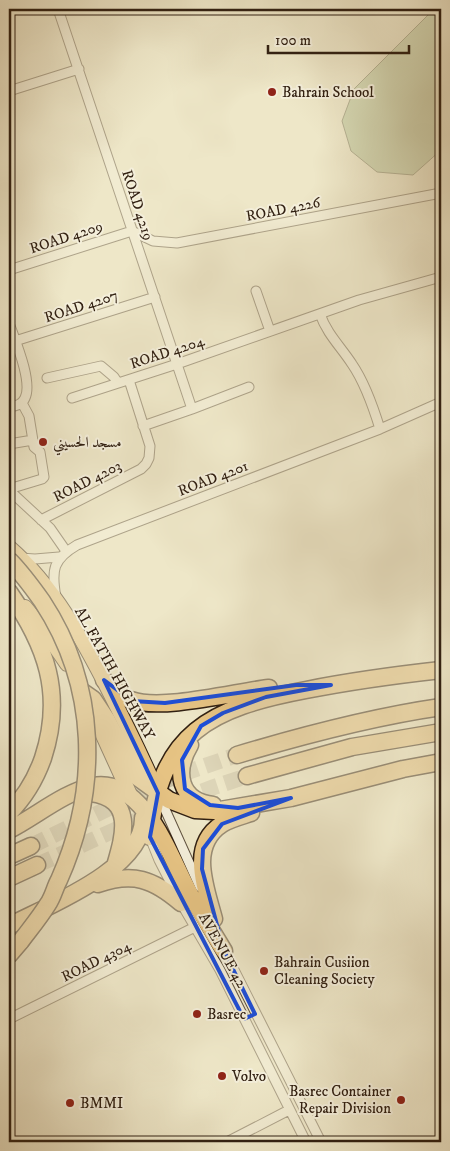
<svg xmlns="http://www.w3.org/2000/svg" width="450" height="1151" font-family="'IM FELL DW Pica',Amiri,serif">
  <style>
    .park { fill: #b5c699; stroke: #737356 }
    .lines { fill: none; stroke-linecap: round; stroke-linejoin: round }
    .motorway-tunnel { stroke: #c8bfa4; stroke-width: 16; stroke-dasharray: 16 8; stroke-linecap: butt }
    .minor-casing { stroke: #605240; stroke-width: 11 }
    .primary-casing { stroke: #312012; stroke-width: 16 }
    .motorway-casing { stroke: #312012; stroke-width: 19 }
    .minor { stroke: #f4efdb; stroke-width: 9 }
    .primary { stroke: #e7c484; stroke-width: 14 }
    .motorway { stroke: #e7c484; stroke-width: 16 }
    .motorway-bridge-casing { stroke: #312012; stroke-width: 19; stroke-linecap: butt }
    .motorway-bridge { stroke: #e7c484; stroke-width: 16 }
    .marked { fill: none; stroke: #1d4ed8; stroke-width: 4; stroke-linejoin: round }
    .poi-dot { fill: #8f2418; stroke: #f4efdb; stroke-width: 2 }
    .labels { text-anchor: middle; stroke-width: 4; stroke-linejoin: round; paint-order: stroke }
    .poi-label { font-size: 15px; fill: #312012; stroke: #f4efdb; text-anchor: start }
    .street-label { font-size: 15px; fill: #312012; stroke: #f4efdb }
  </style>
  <rect width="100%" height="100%" fill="#eee7c8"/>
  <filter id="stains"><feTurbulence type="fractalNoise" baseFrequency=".004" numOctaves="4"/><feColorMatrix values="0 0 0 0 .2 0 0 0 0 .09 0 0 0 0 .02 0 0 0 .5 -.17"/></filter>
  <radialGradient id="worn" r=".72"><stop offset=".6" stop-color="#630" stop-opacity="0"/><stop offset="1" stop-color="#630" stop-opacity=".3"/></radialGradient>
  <path class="park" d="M434,9h7v141l-28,25 -36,-3 -26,-21 -9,-30 12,-32z"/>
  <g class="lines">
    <path class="motorway-tunnel" d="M180,800l34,-13 33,-11
      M31,846l142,-69 64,-22
      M37,865l116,-52"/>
    <defs>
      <path id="minor" d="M58,9l134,400
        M9,91l70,-22
        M132,231l21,10 24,2 264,-50
        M9,270l123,-39
        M256,291l14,40
        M320,314c7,20 21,33 32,50 13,19 21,42 28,65
        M9,323c6,17 24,59 16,75 -3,7 -10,8 -16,9
        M15,341l140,-44
        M47,378l54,-12 13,11 4,6
        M72,398l105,-34 182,-64 82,-23
        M143,426l49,-17 57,-22
        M9,444l24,-4
        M9,489l33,-10 2,-2 -4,-25 -6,-5 -5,-31 -7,-13
        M9,490l41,38 16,23
        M41,520l100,-51 5,-5 3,-6 1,-12 -21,-66
        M21,558l14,1 24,-2
        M56,597c-5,-27 -3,-38 21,-52l303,-116 61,-27
        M159,796l41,91
        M149,835l10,25 22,43 39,67 86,172
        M223,948l98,194
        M9,1019l186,-92
        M227,1142l62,-32"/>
      <path id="primary" d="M9,547c45,39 74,93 101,146 17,33 33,66 48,100
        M25,607l18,22 24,35
        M85,696l47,103"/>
      <path id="motorway" d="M9,592c37,53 55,102 34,166 -7,20 -19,40 -34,55
        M104,680c8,7 17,17 27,20 31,11 104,-8 138,-12
        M83,692l10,7 14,21 30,57 32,23 26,10 19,1 77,-13 112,-29 38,-7
        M190,745c-16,27 -11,56 23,60
        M237,755c67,-20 134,-38 204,-48
        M247,776l105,-29 89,-15
        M91,793c44,6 33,42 24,73
        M9,830c26,-13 55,-38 84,-44 51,-9 77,71 96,106 11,20 23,39 35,59
        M150,837c9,-105 61,-129 156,-147 45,-9 90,-15 135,-20
        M9,856l22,-10
        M9,878l28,-13
        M98,884c35,-12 55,-5 83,19
        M214,919c-8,-31 -26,-73 8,-95 8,-5 20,-8 29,-11
        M9,926c38,-20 135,-57 134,-108
        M9,955l12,-14"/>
    </defs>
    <use href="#minor" class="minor-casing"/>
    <use href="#primary" class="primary-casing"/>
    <use href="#motorway" class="motorway-casing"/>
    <use href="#minor" class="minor"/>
    <use href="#primary" class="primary"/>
    <use href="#motorway" class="motorway"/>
    <defs>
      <path id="motorway-bridge" d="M9,560c12,12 23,27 33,41 56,85 58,187 17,279 -4,7 -6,17 -11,24 -8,13 -18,25 -27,37"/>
    </defs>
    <use href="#motorway-bridge" class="motorway-bridge-casing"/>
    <use href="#motorway-bridge" class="motorway-bridge"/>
  </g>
  <path d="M0 0H450V1151H0ZM104,680l28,21 33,2 131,-18h35l-65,12 -43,16 -22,13 -19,34 3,29 25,16 28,3 53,-10 -69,26 -19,25 -1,20 22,82 31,63 -11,5 -94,-182 8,-44z" fill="#eee7c8" fill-opacity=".55" fill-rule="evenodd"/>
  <path class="marked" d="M104,680l28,21 33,2 131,-18h35l-65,12 -43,16 -22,13 -19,34 3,29 25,16 28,3 53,-10 -69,26 -19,25 -1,20 22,82 31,63 -11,5 -94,-182 8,-44z"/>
  <g class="poi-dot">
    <circle cx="272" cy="92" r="5"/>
    <circle cx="43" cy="442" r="5"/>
    <circle cx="264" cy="971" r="5"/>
    <circle cx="197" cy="1014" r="5"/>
    <circle cx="222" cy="1076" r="5"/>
    <circle cx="401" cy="1100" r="5"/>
    <circle cx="70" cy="1103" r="5"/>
  </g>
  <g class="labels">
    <g class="poi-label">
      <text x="282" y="97">Bahrain School</text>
      <text x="53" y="447">مسجد الحسيني</text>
      <text x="274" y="967">Bahrain Cusiion<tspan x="274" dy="17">Cleaning Society</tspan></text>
      <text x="207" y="1019">Basrec</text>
      <text x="232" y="1081">Volvo</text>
      <text x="391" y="1096" text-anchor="end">Basrec Container<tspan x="391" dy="17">Repair Division</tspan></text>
      <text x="80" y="1108">BMMI</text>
    </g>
    <g class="street-label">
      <text transform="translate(138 205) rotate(72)" y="5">ROAD 4219</text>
      <text transform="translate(283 209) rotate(-11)" y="5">ROAD 4226</text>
      <text transform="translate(66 237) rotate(-18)" y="5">ROAD 4209</text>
      <text transform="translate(81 306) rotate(-18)" y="5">ROAD 4207</text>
      <text transform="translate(167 352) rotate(-18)" y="5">ROAD 4204</text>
      <text transform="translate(213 478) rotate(-21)" y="5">ROAD 4201</text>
      <text transform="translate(87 481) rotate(-27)" y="5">ROAD 4203</text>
      <text transform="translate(115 673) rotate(61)" y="5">AL FATIH HIGHWAY</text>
      <text transform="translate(223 950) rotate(61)" y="5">AVENUE 42</text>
      <text transform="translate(96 961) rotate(-26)" y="5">ROAD 4304</text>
    </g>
  </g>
  <rect width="450" height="1151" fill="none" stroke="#eee7c8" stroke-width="30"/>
  <rect x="10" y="10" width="430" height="1131" fill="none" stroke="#312012" stroke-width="2.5"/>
  <rect x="15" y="15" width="420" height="1121" fill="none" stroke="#312012"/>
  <path d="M268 45v8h141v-8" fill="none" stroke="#312012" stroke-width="2.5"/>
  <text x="275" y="45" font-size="15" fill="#312012" stroke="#f4efdb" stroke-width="4" paint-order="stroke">100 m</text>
  <rect width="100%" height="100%" filter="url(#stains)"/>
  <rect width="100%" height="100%" fill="url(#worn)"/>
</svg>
